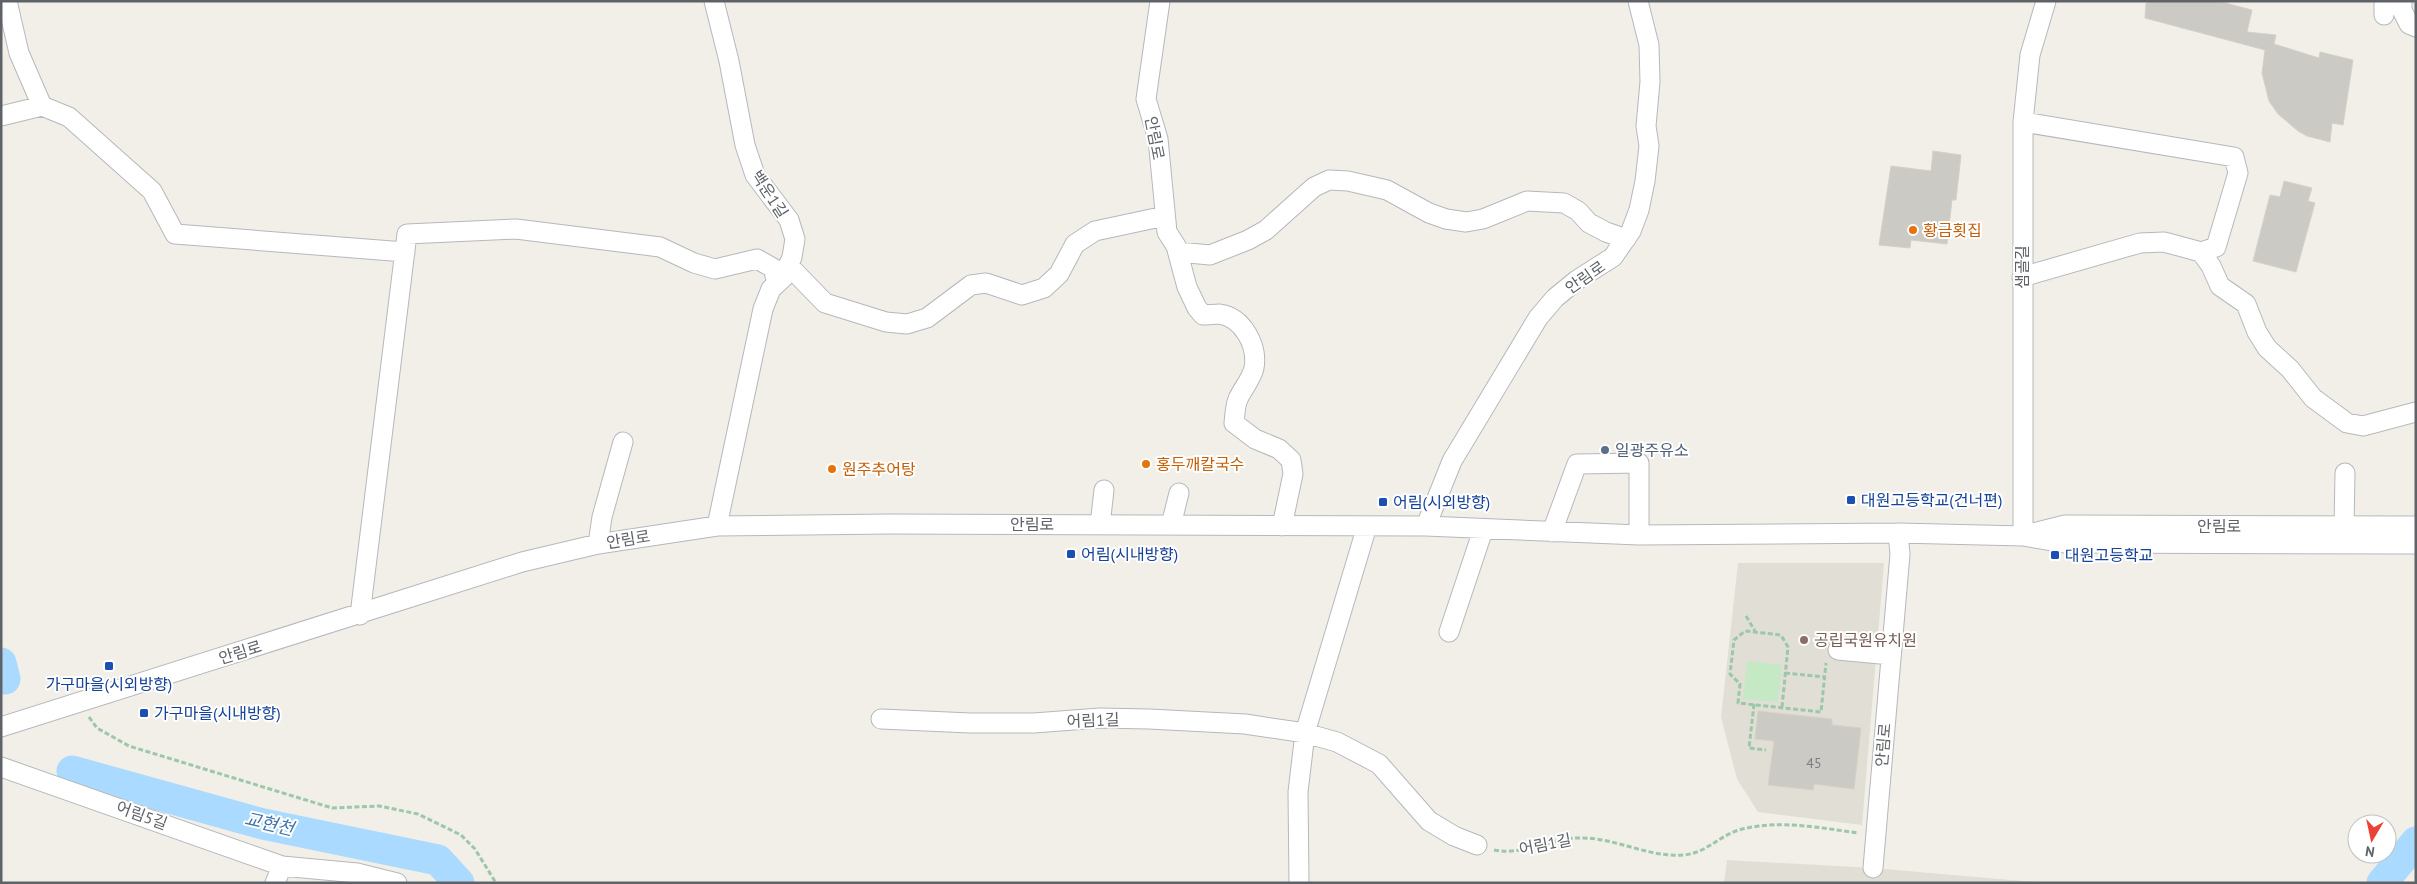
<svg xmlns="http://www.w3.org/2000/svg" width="2417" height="884" font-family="'PT Sans','Noto Sans KR',sans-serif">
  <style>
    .education { fill: #e1ded6 }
    .green { fill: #c5e8c5 }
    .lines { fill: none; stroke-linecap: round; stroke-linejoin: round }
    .river { stroke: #aadaff; stroke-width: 31 }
    .building { fill: #cccac5; stroke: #d6d1c6 }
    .minor-casing { stroke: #b5b8bc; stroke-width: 21 }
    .path { stroke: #9cc7a9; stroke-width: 3; stroke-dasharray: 5 2.5; stroke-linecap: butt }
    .minor { stroke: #fff; stroke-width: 19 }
    .food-dot { fill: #e8710a; stroke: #fff; stroke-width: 2 }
    .service-dot { fill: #5c6f8a; stroke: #fff; stroke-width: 2 }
    .transit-dot { fill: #1a4fb4; stroke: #fff; stroke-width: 2 }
    .education-dot { fill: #8d6e63; stroke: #fff; stroke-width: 2 }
    .labels { text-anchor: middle; stroke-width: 4; stroke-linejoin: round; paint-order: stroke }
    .number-label { font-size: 14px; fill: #7a7d7f }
    .street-label { font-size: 16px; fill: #5f6368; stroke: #fff }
    .food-label { font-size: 16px; fill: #c56008; stroke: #fff; text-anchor: start }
    .service-label { font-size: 16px; fill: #4e5e75; stroke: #fff; text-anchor: start }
    .transit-label { font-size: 16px; fill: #164399; stroke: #fff; text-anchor: start }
    .education-label { font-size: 16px; fill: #785e54; stroke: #fff; text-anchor: start }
    .water-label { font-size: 18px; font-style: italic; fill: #4174aa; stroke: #fff }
  </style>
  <rect width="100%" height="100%" fill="#f1efe8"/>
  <path class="education" d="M1738,563h146l-22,262 -104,-13 -21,-33 -16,-62z
    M1727,860l146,8 173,15h-322z"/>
  <path class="green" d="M1747,661l35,4 -4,37 -35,-3z"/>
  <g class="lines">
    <path class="river" d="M1,663l4,16
      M72,771l191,53 175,36 21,23
      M2382,883l34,-41"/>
  </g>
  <path class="building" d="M2152,1h66l34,9 -5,22 29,3 -2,9 45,14 1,-6 33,8 -10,65 -11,-2 -2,19 -23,-6 -9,-5 -20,-17 -9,-13 -7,-28 3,-23 -120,-32 1,-15z
    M1933,151l28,4 -5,45h-4l-5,44 -36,-4 -1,8 -31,-3 12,-79 40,5z
    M2284,181l28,7 -4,13 7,2 -19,69 -43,-11 17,-66 10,2z
    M1758,711l74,8v6l29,3 -7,61 -40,-5 -1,6 -45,-5 6,-44 -19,-2z"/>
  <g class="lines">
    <defs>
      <path id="minor" d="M7,1l12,52 23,53 27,11 83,74 23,43 230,18
        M714,1l15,60 16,84 10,30 34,45 6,19 -3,18 -8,20 -13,12 -8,20 -46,217
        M1160,1l-14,98 12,40 9,93 9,14 11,41 10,21 6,7c5,0 11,-1 16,-1 24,3 39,32 35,54 -3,12 -11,20 -16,31 -3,7 -3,16 -4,24l21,16 24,10 12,11 2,14 -11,52
        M2402,1v9l7,14 7,3
        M2384,15v-14
        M1,116l41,-10
        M1178,252l32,3 38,-15 18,-10 48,-43 15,-7 19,1 39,9 42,23 17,6 20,3 17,-3 44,-18 37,2 14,8 11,12 17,9 20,7
        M2201,252l10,14 9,20 26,18 11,28 10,16 23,21 23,29 34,25 16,3 53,-14
        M788,265l37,38 61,19 21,2 20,-6 44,-33 15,-2 36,12 22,-7 15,-14 16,-30 20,-13 70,-15
        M2022,277l118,-34 24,-1 37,10 15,-5 22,-74 -4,-16 -211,-35
        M1100,525l4,-35
        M1171,525l8,-32
        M1426,526l26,-65 86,-143 17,-20 22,-18 36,-23 18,-26 8,-21 6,-29 4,-35 -3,-20 4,-44 -1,-37 -11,-44
        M2344,527l1,-54
        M1552,532l25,-68 62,-1v72
        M2029,534l36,-9 351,1
        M2023,536v-414l7,-67 16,-54
        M598,544l4,-27 21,-75
        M360,615l47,-381 109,-5 144,18 34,16 21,6 42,-10 16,9 4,15
        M1449,632l34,-102
        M1838,650l53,5
        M881,719l89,4h64l66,-5 49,1 96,5 60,9 32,9 42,22 50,57 25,15 23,9
        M1,727l521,-165 76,-18 119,-18 173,-2 536,2 213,9 259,-2 125,3 41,7 352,1
        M1,767l281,99 75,7 40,10
        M1873,868l27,-314 -2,-21
        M275,883l7,-17
        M1299,883l-1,-91 7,-59 62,-207"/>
    </defs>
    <use href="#minor" class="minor-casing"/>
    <path class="path" d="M1746,616l9,15
      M1785,673l39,4
      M1754,704l-5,44 17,2
      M1782,707l6,-60 -7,-12 -36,-4 -11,9 -4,34 10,10 -2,19 83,9 5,-49
      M89,717l8,11 32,18 203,62 47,-2 39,8 43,21 14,14 21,34
      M1494,850c29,6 57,-12 85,-12 36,-1 69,20 105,17 22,-2 35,-19 55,-25 39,-11 81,-2 120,3"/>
    <use href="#minor" class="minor"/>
  </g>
  <g class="food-dot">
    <circle cx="1913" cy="230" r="5"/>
    <circle cx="1146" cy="464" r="5"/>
    <circle cx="832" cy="469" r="5"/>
  </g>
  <circle class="service-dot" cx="1605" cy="450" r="5"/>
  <g class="transit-dot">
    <rect x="1846" y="495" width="10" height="10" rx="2.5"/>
    <rect x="1378" y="497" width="10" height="10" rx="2.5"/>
    <rect x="1066" y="549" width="10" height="10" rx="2.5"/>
    <rect x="2050" y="550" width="10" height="10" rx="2.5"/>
    <rect x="104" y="661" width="10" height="10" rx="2.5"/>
    <rect x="139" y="708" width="10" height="10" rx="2.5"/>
  </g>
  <circle class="education-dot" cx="1804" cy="640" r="5"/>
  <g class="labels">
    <g class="number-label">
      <text x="1814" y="768">45</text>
    </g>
    <g class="street-label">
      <text transform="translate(1155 138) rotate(79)" y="6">안림로</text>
      <text transform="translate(770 194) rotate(57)" y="6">백운1길</text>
      <text transform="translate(2022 267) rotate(-90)" y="6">샘골길</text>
      <text transform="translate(1585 277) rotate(-35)" y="6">안림로</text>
      <text x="1032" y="530">안림로</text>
      <text x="2219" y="532">안림로</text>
      <text transform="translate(628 539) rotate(-9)" y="6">안림로</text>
      <text transform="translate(240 652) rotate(-17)" y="6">안림로</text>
      <text transform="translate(1093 720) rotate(-2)" y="6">어림1길</text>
      <text transform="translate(1883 745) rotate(-85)" y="6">안림로</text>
      <text transform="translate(142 815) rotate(20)" y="6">어림5길</text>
      <text transform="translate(1545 844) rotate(-11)" y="6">어림1길</text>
    </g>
    <g class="food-label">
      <text x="1923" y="236">황금횟집</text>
      <text x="1156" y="470">홍두깨칼국수</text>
      <text x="842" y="475">원주추어탕</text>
    </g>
    <g class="service-label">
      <text x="1615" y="456">일광주유소</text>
    </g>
    <g class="transit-label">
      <text x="1861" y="506">대원고등학교(건너편)</text>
      <text x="1393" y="508">어림(시외방향)</text>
      <text x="1081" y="560">어림(시내방향)</text>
      <text x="2065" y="561">대원고등학교</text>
      <text x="109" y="690" text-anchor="middle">가구마을(시외방향)</text>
      <text x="154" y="719">가구마을(시내방향)</text>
    </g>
    <g class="education-label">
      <text x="1814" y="646">공립국원유치원</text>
    </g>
    <g class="water-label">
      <text transform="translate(269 824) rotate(13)" y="6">교현천</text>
    </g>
  </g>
  <rect width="2417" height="884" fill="none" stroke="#5f6368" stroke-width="5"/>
  <g transform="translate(2372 839) rotate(189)"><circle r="24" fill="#ffffff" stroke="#bfc1c3"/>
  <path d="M0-4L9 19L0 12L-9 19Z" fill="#ea4335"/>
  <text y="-8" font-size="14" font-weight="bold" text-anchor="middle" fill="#5f6368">N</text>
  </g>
</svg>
